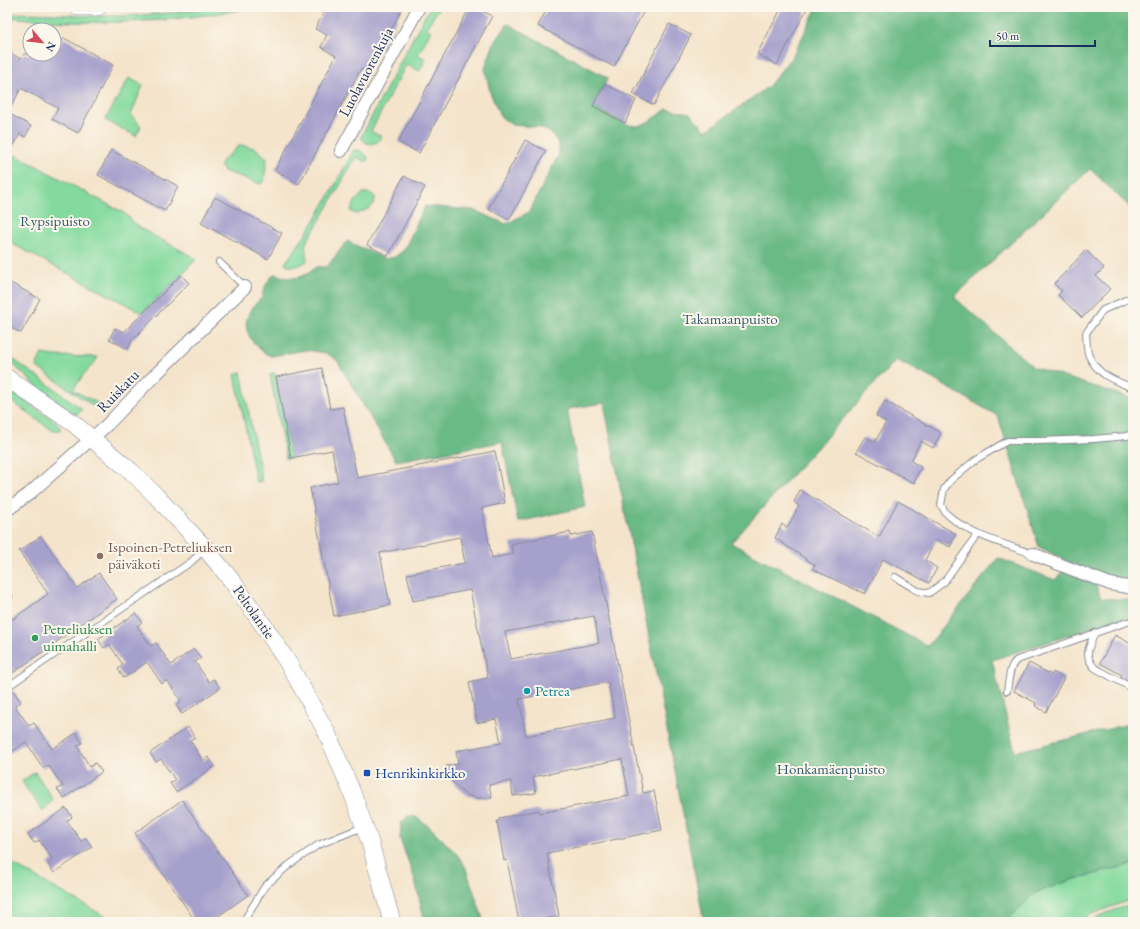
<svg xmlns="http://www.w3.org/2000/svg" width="1140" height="929" font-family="'EB Garamond',serif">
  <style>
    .green { fill: #84da9e; stroke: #50847e }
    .forest { fill: #6bba85; stroke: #437472 }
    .building { fill: #a6a0cc; fill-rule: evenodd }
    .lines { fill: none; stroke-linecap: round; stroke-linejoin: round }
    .lane-casing { stroke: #888a94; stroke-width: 8 }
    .street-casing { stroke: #888a94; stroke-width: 14 }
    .secondary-casing { stroke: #888a94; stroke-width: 18 }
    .lane { stroke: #fff; stroke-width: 6 }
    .street { stroke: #fff; stroke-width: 12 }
    .secondary { stroke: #fff; stroke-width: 17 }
    .education-dot { fill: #8d6e63; stroke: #fbf7ec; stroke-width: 1.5 }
    .leisure-dot { fill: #2e9e5b; stroke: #fbf7ec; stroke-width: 1.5 }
    .culture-dot { fill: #0f9aa8; stroke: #fbf7ec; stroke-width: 1.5 }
    .transit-dot { fill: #1a4fb4; stroke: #fbf7ec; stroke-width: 1.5 }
    .labels { text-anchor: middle; stroke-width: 4; stroke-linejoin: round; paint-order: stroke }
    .street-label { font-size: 15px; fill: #1b2f5e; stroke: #fbf7ec }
    .park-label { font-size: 15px; fill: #355a6e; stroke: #fbf7ec }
    .education-label { font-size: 15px; fill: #785e54; stroke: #fbf7ec; text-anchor: start }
    .leisure-label { font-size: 15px; fill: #27864d; stroke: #fbf7ec; text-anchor: start }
    .culture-label { font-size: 15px; fill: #0d838f; stroke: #fbf7ec; text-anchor: start }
    .transit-label { font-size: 15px; fill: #164399; stroke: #fbf7ec; text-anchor: start }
  </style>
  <rect width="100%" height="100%" fill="#fbf7ec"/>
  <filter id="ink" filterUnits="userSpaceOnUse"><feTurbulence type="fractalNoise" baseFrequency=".025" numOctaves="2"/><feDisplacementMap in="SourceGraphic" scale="8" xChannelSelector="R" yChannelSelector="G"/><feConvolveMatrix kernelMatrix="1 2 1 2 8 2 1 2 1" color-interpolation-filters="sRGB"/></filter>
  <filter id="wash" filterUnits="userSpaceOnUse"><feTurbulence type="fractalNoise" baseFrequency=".012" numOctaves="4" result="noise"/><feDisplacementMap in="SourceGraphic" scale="16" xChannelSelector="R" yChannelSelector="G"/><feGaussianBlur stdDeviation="0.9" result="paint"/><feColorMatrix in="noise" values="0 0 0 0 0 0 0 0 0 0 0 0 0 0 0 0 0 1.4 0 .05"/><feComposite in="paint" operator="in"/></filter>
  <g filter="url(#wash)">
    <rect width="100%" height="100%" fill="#f4e4cb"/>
    <path class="green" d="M217,7h38c-61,12 -122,17 -184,15 -21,-1 -43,-3 -64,-5v-3c29,-2 57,1 85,2 42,1 84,-3 125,-9z
      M431,7h9l-14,21 5,3 -13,24 8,4 -6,12 -14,-6 -35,66 11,6c-5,8 -16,10 -21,0l62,-118z
      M129,78l14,7 -12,30 10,11 -5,10 -31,-16z
      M240,145l15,3 12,10 -3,24 -4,2 -36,-13 -3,-4v-5z
      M354,150c6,-1 12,3 14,9l-2,3 -10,-5 -31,55 -20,33 2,16c-7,5 -15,8 -22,2 28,-35 48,-74 69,-113z
      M16,155l108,58 16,15 57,31 -55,54 -135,-72v-70z
      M363,193c5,0 9,0 12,4 1,11 -10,13 -18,17l-5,-2 -1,-2 5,-10z
      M42,354l13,2 42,1 -1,4 -12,13 -11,16 30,16c8,-9 18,-16 26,-25 2,-2 3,-5 6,-7l3,2 -30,30 -7,3 -5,-1 -59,-41v-3z
      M13,359l68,49v3l-5,4 -2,-1 -38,-28 -25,-24z
      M241,372l21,109 -6,1 -21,-108z
      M275,373l16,85 -5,1 -16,-85z
      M7,389l48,32 6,8 -3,2h-5l-46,-33z
      M35,772l18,27 -10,12 -15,-20 -6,-10z
      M7,861l108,61h-108z
      M1133,864v35l-44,16 -8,7h-75l29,-29 36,-13z
      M1133,904v18h-45l18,-9z"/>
    <path class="forest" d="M817,7h316v203l-43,-41 -136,128 79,70 100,32v183l-48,-12 -46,-23 -41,-131 -67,-38 -35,-18 -165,183 197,103 70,-88 57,22 8,-9 32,12 6,15 32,2v15l-141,45 23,92 118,-29v141l-62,16 -36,13 -29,29h-302l-100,-519 -37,6 18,98 -67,15 -16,-80 -106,19 -59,-101 -11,-7 -20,-3 -35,6c-6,-2 -9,-5 -13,-9 -18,-17 -14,-35 4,-49 2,-11 5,-16 12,-24 18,6 28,6 42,-7h11l20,-26 38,18 10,-2 9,-7 21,-44 48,4 33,14 23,-12 30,-58v-10l-9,-12 -12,-5 -26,-2 -12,-9 -10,-24 -5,-24 9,-25 14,-19 100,54 -15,28c11,6 31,20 43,20 9,0 24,-12 31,-17l23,4 16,18 63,-45 25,-32z
      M408,816l8,1 14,10 26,26 9,13 19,56h-59l-11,-45 -14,-38 1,-16z"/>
    <g id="blocks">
      <path class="building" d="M327,7h76l-22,42 -4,-2 -13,23 -3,-1 -62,115 -24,-14 61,-114 -15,-9 6,-12 -12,-6z
        M470,7h5l17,9 -73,137 -21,-11z
        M548,7h98l-32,60 -76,-41z
        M782,7h26l-31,58 -20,-11z
        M669,24l22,11 -37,70 -21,-11z
        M64,38l49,27 -35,68 -26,-14 6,-11 -37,-20 -13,25 23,13 -6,11 -5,-3 -13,24v-107l14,8 3,-5h31z
        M605,84l31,16 -11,23 -32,-17z
        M525,140l21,11 -37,69 -21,-11z
        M111,150l67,36 -13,25 -67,-36z
        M404,176l21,11 -37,69 -21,-11z
        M215,197l67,36 -14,26 -67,-36z
        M1086,250l18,18 -8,8 14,13 -28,29 -24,-23 4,-4 -8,-7z
        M181,275l8,8 -57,57 -4,9 -19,-10 6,-11 9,4z
        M7,281l33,18 -19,34 -14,-7z
        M322,368l8,41 13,-2 14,71 138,-27 10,52 -23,5 10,50 21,-4 -2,-10 59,-12 1,4 21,-4 51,261 11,-2 8,39 -115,23 12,63 -29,6h-11l-12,-62 -3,1 -7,-40h3l-1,-3 40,-8 1,3 89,-17 -7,-37 -89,18 3,16 -23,3 -2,-15 -22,4 3,13h-15l-8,-2 -7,-4 -11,-12 -5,-14 12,-2 -2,-13 45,-8 -5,-24 -19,4 -8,-41 19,-4 -18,-88 -57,11 -6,-27 58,-11 -5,-26 -80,16 10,52 -56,11 -24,-128 28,-6 -6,-32 -41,8 -15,-81zM594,616l5,27 -88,16 -6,-27zM608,682l7,36 -89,18 -7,-37z
        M885,401l56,32 -8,15 -12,-7 -10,20 10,6 -7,16 -58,-31 9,-15 10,5 11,-20 -10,-6z
        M800,490l79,47 19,-36 58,33 -6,13 -14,-7 -11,20 12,8 -8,15 -46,-24 -18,35 -53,-25 3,-4 -40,-27 7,-14 5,4 12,-22 -5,-4z
        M41,536l36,52 22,-15 18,26 -110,78v-54l41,-29 -29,-43z
        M136,613l6,9 -5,4 14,20 5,-3 15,22 23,-16 7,9 -6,4 14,20 5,-3 6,9 -38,26 -6,-9 5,-4 -14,-21 -5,4 -15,-22 -23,16 -6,-9 5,-4 -14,-21 -5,4 -6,-9z
        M1115,635l18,10v38l-12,-6 1,-2 -22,-12z
        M1029,663l23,12 1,-3 11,6 -18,34 -11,-6 1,-3 -22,-12z
        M12,689l9,13 -6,4 14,20 5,-3 18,26 24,-16 6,10 -5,3 13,21 5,-4 7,9 -38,26 -7,-9 6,-3 -15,-21 -5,3 -17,-26 -19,13v-64z
        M188,727l7,10 -5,3 13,21 5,-4 7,9 -39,26 -6,-9 5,-3 -14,-21 -5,3 -6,-9z
        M182,800l66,95 -38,27h-14l-61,-89z
        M66,808l6,9 -5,4 14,20 5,-3 6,9 -38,26 -6,-9 5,-4 -14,-20 -5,3 -6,-9z"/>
    </g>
  </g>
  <g filter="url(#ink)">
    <use href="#blocks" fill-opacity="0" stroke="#888a94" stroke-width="1"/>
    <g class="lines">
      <defs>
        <path id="lane" d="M219,262l26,25
          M1133,299l-3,-1 -27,12 -17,23c1,8 0,19 4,25 9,18 26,23 43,30
          M1033,554c-28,-10 -62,-18 -85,-39 -3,-2 -5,-7 -7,-10l3,-16 7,-9 24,-20 32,-19h32l55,-2 33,-3 6,-3
          M895,577l23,14 11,2 15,-11 34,-48
          M7,594l2,3
          M1095,633c-6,13 -12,23 0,35l37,20
          M7,687l76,-52 108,-73 13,-12
          M1007,691c2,-10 2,-26 10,-31l116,-40
          M243,922l22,-36 24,-21 29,-20 45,-18"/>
        <path id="street" d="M341,151l78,-144
          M7,510l22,-16 79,-70 42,-44 95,-93
          M1033,554l77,30 23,4"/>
        <path id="secondary" d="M78,7h20
          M7,378l66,45 59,49 24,24 50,53 26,32 34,48 24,37 37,67 24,57 18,49 23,83"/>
      </defs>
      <use href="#lane" class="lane-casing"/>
      <use href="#street" class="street-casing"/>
      <use href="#secondary" class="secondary-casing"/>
      <use href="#lane" class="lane"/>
      <use href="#street" class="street"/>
      <use href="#secondary" class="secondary"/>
    </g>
  </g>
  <circle class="education-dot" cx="100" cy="556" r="4"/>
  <circle class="leisure-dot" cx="35" cy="638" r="4"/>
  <circle class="culture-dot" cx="527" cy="691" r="4"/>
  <rect class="transit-dot" x="363" y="769" width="8" height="8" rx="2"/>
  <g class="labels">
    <g class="street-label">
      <text transform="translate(366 72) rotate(-62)" y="5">Luolavuorenkuja</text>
      <text transform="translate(118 391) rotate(-46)" y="5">Ruiskatu</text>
      <text transform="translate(254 612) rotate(55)" y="5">Peltolantie</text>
    </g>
    <g class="park-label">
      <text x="55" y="226">Rypsipuisto</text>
      <text x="730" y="324">Takamaanpuisto</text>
      <text x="831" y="774">Honkamäenpuisto</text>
    </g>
    <g class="education-label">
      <text x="108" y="552">Ispoinen-Petreliuksen<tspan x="108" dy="17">päiväkoti</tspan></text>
    </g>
    <g class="leisure-label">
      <text x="43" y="634">Petreliuksen<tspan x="43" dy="17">uimahalli</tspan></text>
    </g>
    <g class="culture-label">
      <text x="535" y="696">Petrea</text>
    </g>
    <g class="transit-label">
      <text x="375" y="778">Henrikinkirkko</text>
    </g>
  </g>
  <rect width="1140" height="929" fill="none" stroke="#fbf7ec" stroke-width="24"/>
  <g transform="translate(42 42) rotate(118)"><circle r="19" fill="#fbf7ec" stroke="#a1a7b3"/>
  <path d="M0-3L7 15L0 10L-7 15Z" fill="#d1495b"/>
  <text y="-6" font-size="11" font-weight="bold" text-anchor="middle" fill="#1b2f5e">N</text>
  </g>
  <path d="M990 40v6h105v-6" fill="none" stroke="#1b2f5e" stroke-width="2"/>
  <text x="996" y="40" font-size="12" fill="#1b2f5e" stroke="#fbf7ec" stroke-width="3" paint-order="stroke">50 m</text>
</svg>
